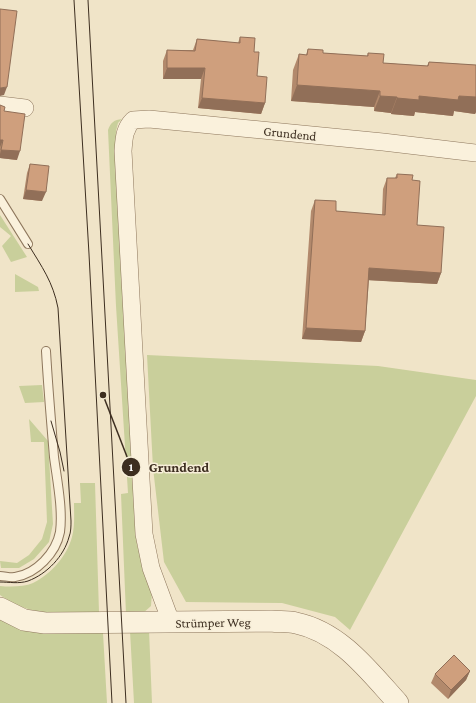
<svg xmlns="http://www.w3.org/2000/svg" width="476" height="703" font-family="'Crimson Pro',serif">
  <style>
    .green { fill: #c9cf9b }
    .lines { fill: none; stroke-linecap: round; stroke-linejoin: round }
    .service-casing { stroke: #8d765c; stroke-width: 10 }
    .minor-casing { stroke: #8d765c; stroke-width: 18 }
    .tertiary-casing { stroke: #8d765c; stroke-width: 22 }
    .service { stroke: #faf1dc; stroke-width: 8 }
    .minor { stroke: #faf1dc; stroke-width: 17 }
    .tertiary { stroke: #faf1dc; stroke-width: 21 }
    .tram { stroke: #3d2e20; stroke-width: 1 }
    .wall { fill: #b2896c }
    .shaded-wall { fill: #916f58 }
    .building { fill: #cf9f7d; stroke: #916f58 }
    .labels { text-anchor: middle; stroke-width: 3; stroke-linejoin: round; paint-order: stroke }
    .street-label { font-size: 13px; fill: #3d2e20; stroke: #f7eed8 }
    .leader { fill: none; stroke: #3d2e20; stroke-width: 1.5 }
    .callout-dot { fill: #3d2e20; stroke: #f7eed8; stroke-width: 1.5 }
    .mark-label { font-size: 12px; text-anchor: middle; font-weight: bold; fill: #fff }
    .callout-label { font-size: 14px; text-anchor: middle; font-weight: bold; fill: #3d2e20; stroke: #f7eed8; stroke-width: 3; stroke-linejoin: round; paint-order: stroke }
  </style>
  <rect width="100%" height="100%" fill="#f0e4c8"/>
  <path class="green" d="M122,119l-4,4 -2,8 21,414 15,47 -1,14 -9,8h-16l-5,-120 7,-1 -12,-187 -8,-176c3,-8 6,-10 14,-11z
    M0,215l27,42 -16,5 -9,-16 9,-10 -11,-9z
    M15,274l23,13 1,4 -24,1z
    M147,355l231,11 98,14v16l-126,234 -15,-13 -53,-14 -96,-1 -22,-40 -11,-94z
    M42,385l2,17 -19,1 -6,-17z
    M29,419l19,22 5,83 -4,18 -15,17 -15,9h-18l-1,-7 17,2 12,-8 13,-16 5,-17 -3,-80h-13z
    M80,483h15l4,129c-21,0 -52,3 -71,-3 -10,-3 -20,-8 -28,-14v-9c10,1 24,1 33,-3 18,-9 34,-27 39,-46 3,-11 2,-23 2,-34h7z
    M0,617l103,16 4,70h-107z
    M149,630l3,73h-18l-4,-72z"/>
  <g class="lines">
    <defs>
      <path id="service" d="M0,199l28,45
        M0,576c5,0 10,2 15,1 21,-3 41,-24 45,-45 3,-23 -3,-52 -6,-75 -3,-36 -6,-71 -8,-106"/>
      <path id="minor" d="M0,105l25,3
        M171,622l-20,-54 -7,-34 -21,-383c1,-12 1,-22 10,-31l16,-1 234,23 93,11"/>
      <path id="tertiary" d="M0,608l24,12 21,3 226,-2c8,1 17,0 25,2 44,9 73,48 102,80"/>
    </defs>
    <use href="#service" class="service-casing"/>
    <use href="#minor" class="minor-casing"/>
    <use href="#tertiary" class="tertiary-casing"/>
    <use href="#service" class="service"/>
    <use href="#minor" class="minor"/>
    <use href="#tertiary" class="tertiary"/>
    <path class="tram" d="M74,0l15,254 23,449
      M88,0l38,703
      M51,421l9,31 4,19
      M0,582c9,0 19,2 28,-1 19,-7 36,-25 41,-44 2,-5 2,-11 2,-16l-13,-213c-5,-26 -16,-41 -30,-64"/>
  </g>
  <path class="wall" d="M240,37l14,15 3,24 8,27 -4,11 -63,-6 3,-29h-38v-18l4,-11h26l4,-11 41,4z
    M308,49l15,4 44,3 1,-3 15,10 44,3 2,-4 47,3v47l-1,2 -21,-3 -1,5 -38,-4 -1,4 -23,-2v-1l-17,-2v-4l-83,-6 2,-31 6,-16 7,1z
    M0,105l4,6 13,49 -17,-2z
    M30,164l12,37 -19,-2 4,-26z
    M397,174l15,6 5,45 24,48 -4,11 -68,-4 -4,51 -4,11 -59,-3 9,-128 4,-11 21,11 46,4 1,-26 4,-11h8z
    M470,671l-4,9 -18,19 -17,-16 4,-9z"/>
  <path class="shaded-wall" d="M167,68h38l-4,11h-38z
    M297,85l83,6 -6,16 -83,-6z
    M7,87l-3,8 -4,1v-8z
    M380,96l17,1 -6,16 -17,-2z
    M419,96h40l17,1v15l-1,2 -21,-3 -1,5 -38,-4 -1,4 -23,-2 6,-16z
    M202,98l63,5 -4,11 -63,-6z
    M0,140h3l-3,7z
    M1,150l19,1 -3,9 -17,-2v-4z
    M26,190l20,2 -4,9 -19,-2z
    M369,268l72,5 -4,11 -72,-4z
    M306,328l59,3 -4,11 -59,-3z
    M470,671l-4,9 -18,19 3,-9z"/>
  <path class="building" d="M0,9l17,2 -10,76 -7,1z
    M240,37l15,1 -1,14h5l-2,24 10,1 -2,26 -63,-5 3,-30h-38v-18l28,1 2,-12 43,4z
    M308,49l15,1v3l45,3v-3l16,1 -1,9 45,3 1,-4 47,3v32l-17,-1 -1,4 -39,-4v4l-22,-2v-1l-17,-1v-5l-83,-6 2,-31 8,1z
    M0,105l5,2 -1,4 21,3 -5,37 -19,-1 2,-10h-3z
    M30,164l19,2 -3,26 -20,-2z
    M397,174l16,1 -1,5 8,1 -3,44 27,2 -3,46 -72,-5 -4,63 -59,-3 9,-128 21,1v10l49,4 2,-37h10z
    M454,655l16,16 -19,19 -16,-16z"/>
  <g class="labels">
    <g class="street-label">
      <text transform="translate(290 133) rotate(6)" y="5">Grundend</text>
      <text transform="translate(213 622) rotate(-1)" y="5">Strümper Weg</text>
    </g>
  </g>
  <path class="leader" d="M103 395L131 467"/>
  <g class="callout-dot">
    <circle cx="103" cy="395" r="4"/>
    <circle cx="131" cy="467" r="10"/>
  </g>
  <g class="mark-label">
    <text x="131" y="471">1</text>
  </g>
  <g class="callout-label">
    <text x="179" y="472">Grundend</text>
  </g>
</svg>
